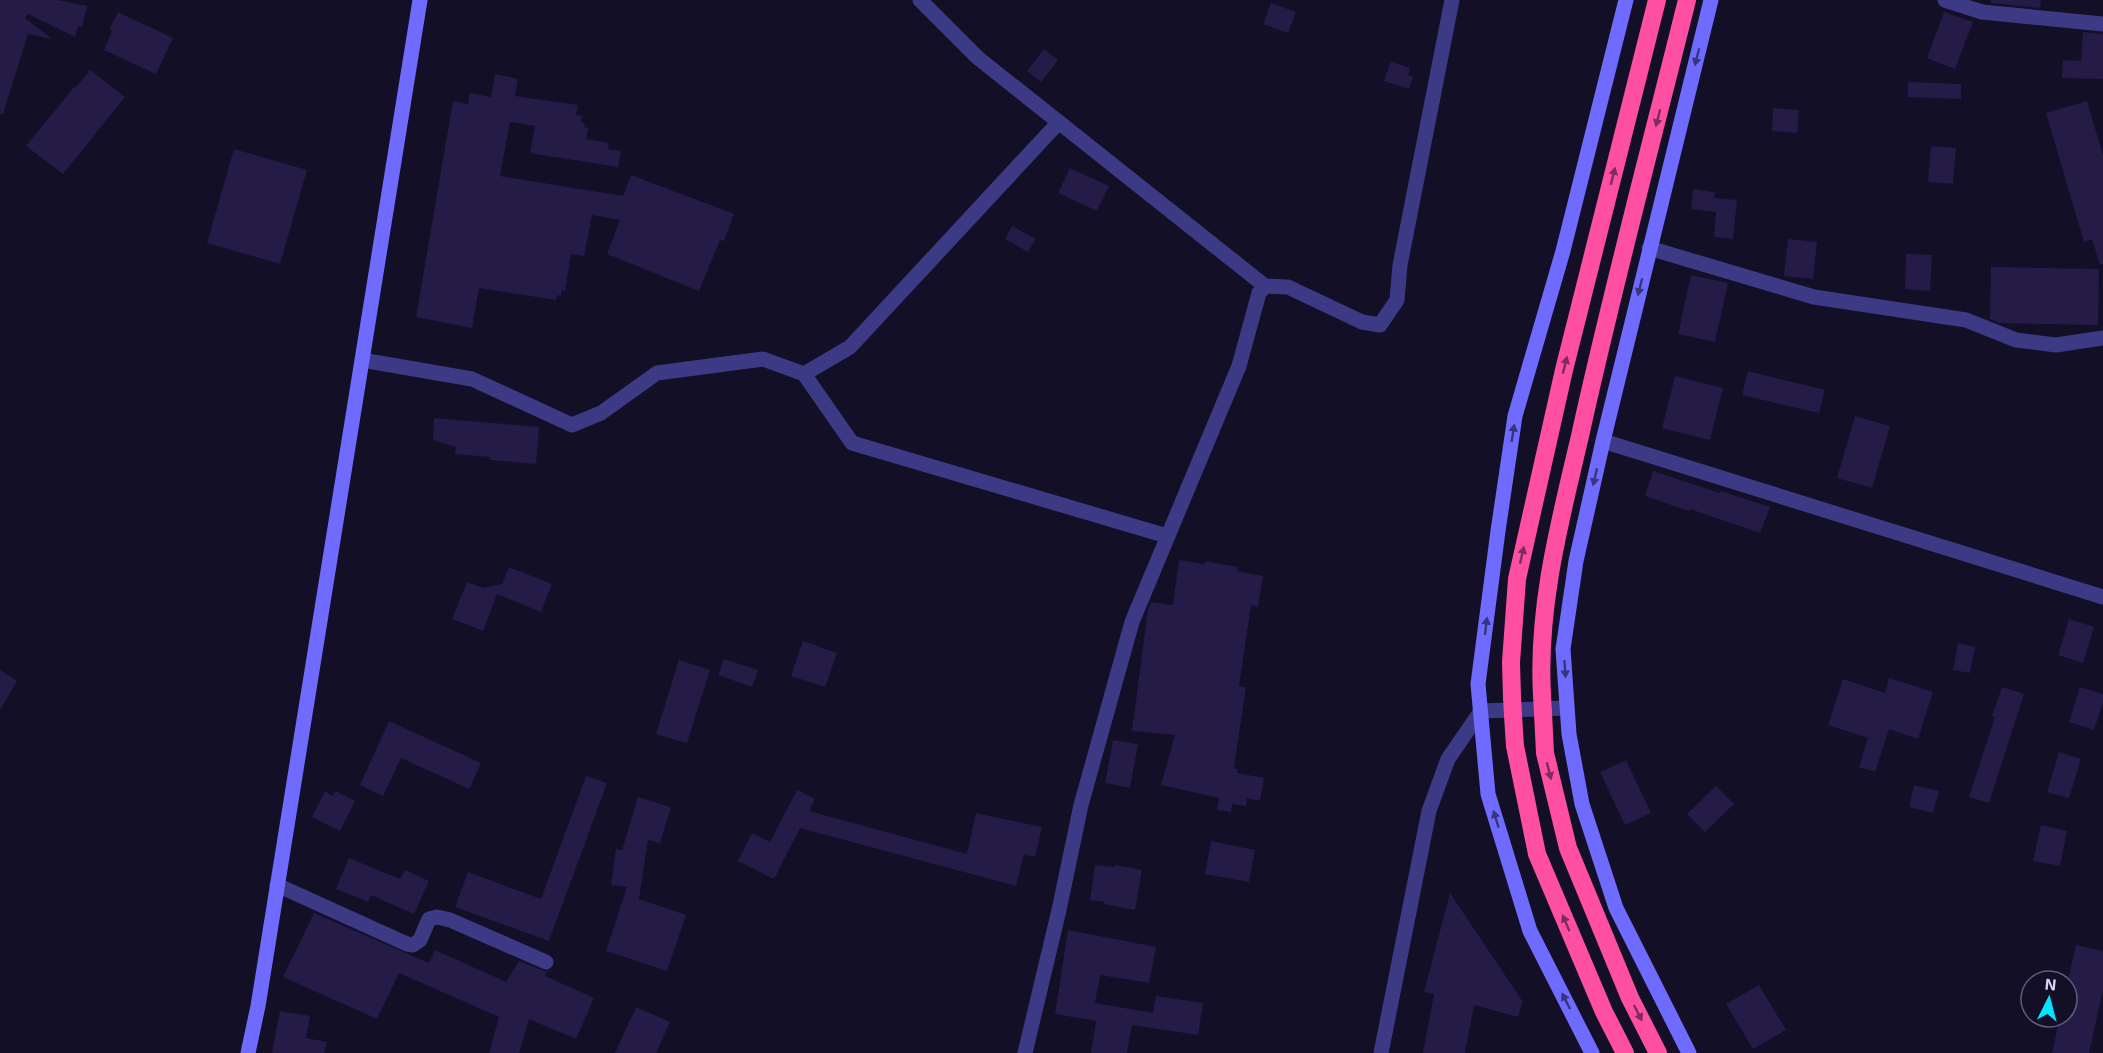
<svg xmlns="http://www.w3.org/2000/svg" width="2103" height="1053" font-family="'Exo 2',sans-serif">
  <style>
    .building { fill: #241b47 }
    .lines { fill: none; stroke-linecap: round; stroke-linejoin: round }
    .street { stroke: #3d3a85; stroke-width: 15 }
    .secondary { stroke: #6f6bff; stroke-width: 15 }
    .highway { stroke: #ff4fa3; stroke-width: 18 }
    .highway-bridge { stroke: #ff4fa3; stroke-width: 18 }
    .oneway { fill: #38347d }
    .oneway2 { fill: #7d2c5e }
  </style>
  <rect width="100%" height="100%" fill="#130f26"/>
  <path class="building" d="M0,0h57l30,6 -5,21 -4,-1 -3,11 -47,-23 -3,4 27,21 -24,-5 -25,80h-3z
    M1991,0h50l-1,8 -49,-5z
    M1271,3l25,9 -8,21 -25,-9z
    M118,12l55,26 -17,36 -52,-24 8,-19 -3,-1z
    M1944,12l29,10 -18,47 -28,-11z
    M2083,32l20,2v45l-41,-1 1,-18 18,1z
    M1044,49l14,11 -17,22 -14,-11z
    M1391,61l19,7 -2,7 5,2 -4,12 -25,-8z
    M90,70l35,27 -62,77 -37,-28 49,-60 1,1z
    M495,74l23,5 -3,17 63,9 -2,10 6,1 -1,6 4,1 -1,4 4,1 -2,11 23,4 -1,6 13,2 -3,16 -88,-14 5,-27 -25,-4 -10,54 123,20 8,-21 103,39 -10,27 -4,-1 -21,51 -92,-37 13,-34 -28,-5 -8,41 -13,-2 -6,37 -4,-1v6l-4,-1 -1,5 -77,-12 -7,40 -56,-11 37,-216 15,3 2,-11 21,4z
    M1908,82l53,2v15l-53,-2z
    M2087,101l16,54v109l-3,1 -8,-26 -8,3 -38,-129z
    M1773,108l26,2 -2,23 -25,-2z
    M1931,146l25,2 -3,36 -25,-2z
    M234,149l73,21 -27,94 -73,-21z
    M1070,168l39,18 -12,25 -39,-18z
    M1693,189l22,3 -1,6 23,2 -4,39 -19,-2 2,-25 -25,-3z
    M1012,226l24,13 -8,13 -23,-13z
    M1788,239l29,3 -4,37 -29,-3z
    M1906,254l26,1 -2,36 -25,-2z
    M1991,267l108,2 -1,56 -99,-2 -9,-4z
    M1691,275l37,8 -13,59 -37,-8z
    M1748,371l77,19 -6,23 -77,-18z
    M1675,376l48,12 -13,52 -48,-12z
    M1855,416l35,10 -18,62 -35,-10z
    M434,418l105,9 -3,37 -46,-4v-3l-35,-3 1,-7 -23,-7z
    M1653,471l67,22 1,-2 49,16 -10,26 -70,-24 -1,2 -44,-15z
    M1179,560l25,4 1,-3 33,6 -1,4 26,5 -5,31 -7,-2 -12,81 7,1 -12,81 4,1 -1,4 27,5 -4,23 -13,-3 -1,8 -14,-2 -1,8 -14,-2 2,-12 -58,-13 14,-50 -43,-4 16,-122 3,-7 22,3z
    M509,567l43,17 -11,28 -44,-18 -14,37 -31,-12 15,-37 16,6 19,-4z
    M2069,619l25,8 -11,36 -25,-8z
    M803,641l34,12 -12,34 -34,-11z
    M1958,643l17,4 -5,26 -17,-3z
    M724,659l34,11 -6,17 -34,-12z
    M679,660l31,10 -23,73 -31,-9z
    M0,670l17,11 -17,29z
    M1889,678l44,14 -15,47 -29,-10 -14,43 -16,-5 9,-29 -40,-13 15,-46 42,14z
    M2002,687l22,7 -35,109 -20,-6 26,-80 -3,-1z
    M2080,687l23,7v8l-9,28 -25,-8z
    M389,721l92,42 -12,26 -68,-31 -18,38 -23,-11z
    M1113,740l25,4 -8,44 -25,-5z
    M2059,752l22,7 -12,39 -22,-6z
    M1626,760l25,53 -26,12 -25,-53z
    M586,776l21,7 -58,158 -94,-34 13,-35 73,27z
    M1914,785l25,6 -6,22 -24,-6z
    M1716,786l18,18 -29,28 -18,-18z
    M797,790l18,9 -6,12 158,43 9,-41 66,14 -7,30 -11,-3 -8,32 -216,-58 -26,51 -36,-18 14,-28 18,9z
    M325,791l8,5 2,-5 20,10 -15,30 -28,-14z
    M638,797l33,10 -11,36 -12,-3 -9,59 47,16 -19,56 -61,-20 21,-64 -16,-2 5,-36 6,1z
    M2041,825l26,6 -7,35 -27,-5z
    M1211,841l44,9 -6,32 -44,-8z
    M349,858l51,21 5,-9 24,11 -15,33 -43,-19 -3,7 -32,-13z
    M1095,865l20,2v-2l27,5 -7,40 -31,-6 1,-2 -15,-2z
    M1450,893l73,109 -5,15 -44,-12 -9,48h-42l11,-59 -10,-2z
    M314,913l115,50 6,-13 71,32 13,-21 28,11 -2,4 49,22 -18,41 -47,-20 -10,34h-30l10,-36 -100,-44 -22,46 -94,-42z
    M1068,930l88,17 -7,36 -49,-8 -5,28 58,10 3,-17 47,7 -5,32 -66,-10 -5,28h-36l5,-32 -41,-7z
    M2076,945l27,6v39l-14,63h-37l8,-36h7v-33z
    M1759,985l27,45 -33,19 -27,-45z
    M636,1007l34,15 -14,31h-41z
    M280,1011l30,5 -4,22 21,4 -3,11h-52z"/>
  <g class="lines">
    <path class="street" d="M920,0l58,58 287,228
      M1945,0l37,12 121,12
      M1649,248l165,49 152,23 50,20 40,5 47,-7
      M362,360l110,19 100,46 29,-12 56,-40 106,-14 41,15 48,69 315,93
      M804,374l46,-27 209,-225
      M1603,441l500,156
      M277,885l130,59 6,1 7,-5 9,-21 8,-2 13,3 96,42
      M1025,1053l34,-143 22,-105 51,-183 107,-256 20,-73 6,-7 23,1 74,35 18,3 17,-25 3,-35 52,-265
      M1381,1053l48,-242 19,-52 33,-48 86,-3"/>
    <path class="secondary" d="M248,1053l10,-47 162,-1006
      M1592,1053l-62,-122 -42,-137 -10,-110 20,-153 17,-115 48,-165 63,-251
      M1689,1053l-73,-145 -34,-104 -13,-70 -6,-85 13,-88 27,-120 108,-441"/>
    <path class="highway" d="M1542,695c-5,-88 18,-174 38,-259 32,-146 71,-291 107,-436
      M1512,697l-1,-35 6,-83 47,-209 93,-370
      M1543,713l2,40 23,95 62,150 28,55
      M1513,715l2,31 22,108 67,158 21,41"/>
    <path class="highway-bridge" d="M1542,695l1,18
      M1512,697l1,18"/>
  </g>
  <defs><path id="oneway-solid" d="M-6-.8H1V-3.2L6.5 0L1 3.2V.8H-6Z" transform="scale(1.5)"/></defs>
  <g class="oneway">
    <use href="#oneway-solid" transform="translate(1697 57) rotate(104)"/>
    <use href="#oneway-solid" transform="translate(1640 287) rotate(104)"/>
    <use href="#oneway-solid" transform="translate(1513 433) rotate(-81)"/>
    <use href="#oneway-solid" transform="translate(1595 477) rotate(103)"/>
    <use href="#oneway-solid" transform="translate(1486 626) rotate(-83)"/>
    <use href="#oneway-solid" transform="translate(1565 669) rotate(86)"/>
    <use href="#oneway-solid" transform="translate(1496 819) rotate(-107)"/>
    <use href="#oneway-solid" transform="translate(1566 1001) rotate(-117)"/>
  </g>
  <g class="oneway2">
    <use href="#oneway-solid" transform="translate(1658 118) rotate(104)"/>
    <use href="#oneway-solid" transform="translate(1613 176) rotate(-76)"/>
    <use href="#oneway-solid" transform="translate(1565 365) rotate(-76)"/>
    <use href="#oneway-solid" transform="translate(1522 555) rotate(-77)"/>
    <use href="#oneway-solid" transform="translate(1549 771) rotate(76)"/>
    <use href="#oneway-solid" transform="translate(1566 923) rotate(-113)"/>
    <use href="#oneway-solid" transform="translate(1638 1013) rotate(63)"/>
  </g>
  <g transform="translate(2049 999) rotate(6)"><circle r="28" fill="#130f26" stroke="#625e7d" stroke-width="1.5"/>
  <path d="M0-4.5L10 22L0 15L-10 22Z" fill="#00e5ff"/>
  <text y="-9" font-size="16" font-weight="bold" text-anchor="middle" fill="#d9d4ff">N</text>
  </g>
</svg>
